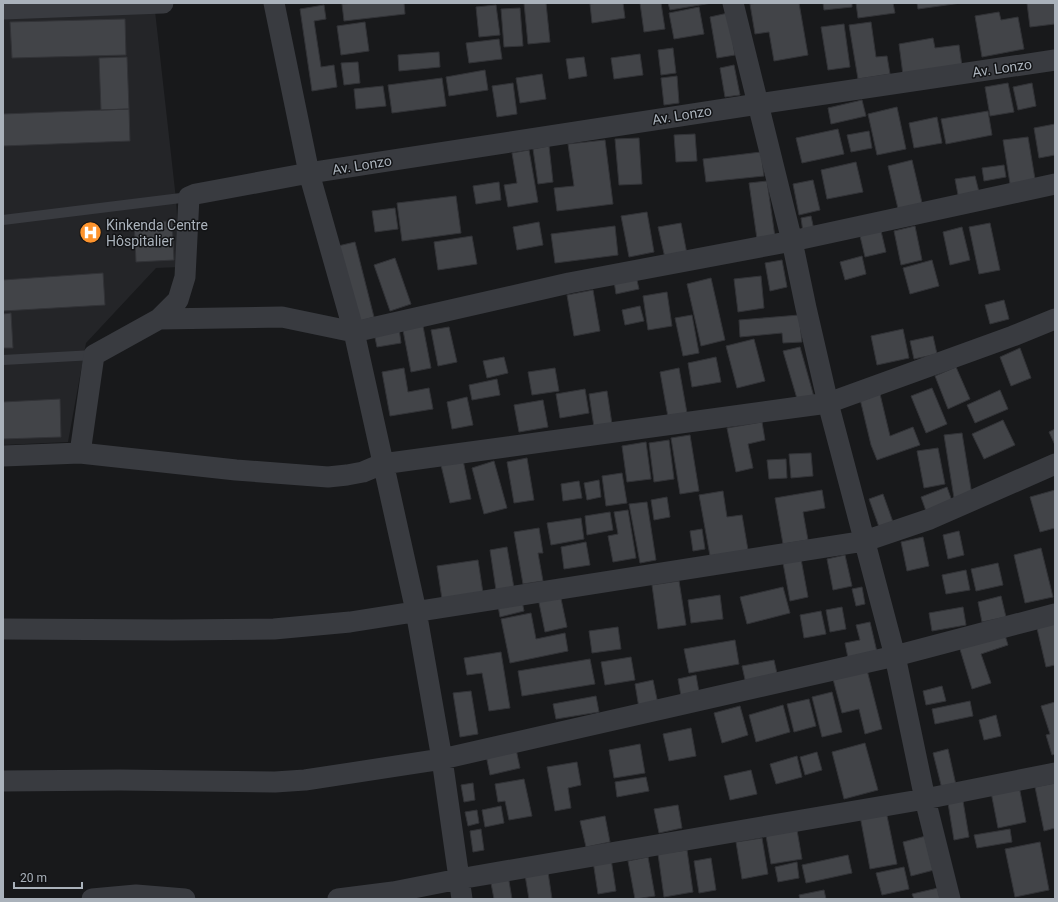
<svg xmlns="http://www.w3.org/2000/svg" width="1058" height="902" font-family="Roboto,sans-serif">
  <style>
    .built { fill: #242528 }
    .building { fill: #424448; stroke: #323337 }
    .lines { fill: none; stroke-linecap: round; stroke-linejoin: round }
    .lane { stroke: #393b40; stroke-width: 10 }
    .street { stroke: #393b40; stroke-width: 21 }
    .labels { text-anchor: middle; stroke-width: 3; stroke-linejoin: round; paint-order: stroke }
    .street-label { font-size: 14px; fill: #aab2bb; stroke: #131416 }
    .poi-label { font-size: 14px; fill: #aab2bb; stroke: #131416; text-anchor: start }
  </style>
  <rect width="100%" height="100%" fill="#18191b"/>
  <path class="built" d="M155,11l21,188 4,68 -24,1 -70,75 -18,99 -65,3v-429z"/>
  <path class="building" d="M355,3h49l1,11 -61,7 -2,-17z
    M524,3h22l4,39 -22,2z
    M598,3h25l2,15 -33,5 -2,-19z
    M640,3h21l4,26 -21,3z
    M668,3h44l-42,7z
    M758,3h41l9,52 -34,6 -5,-29 -14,2 -5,-30z
    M823,3h29v4l-28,3z
    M856,3h37l2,10 -37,5z
    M917,3h44l-43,6z
    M1027,3h28v21l-25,3z
    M324,5l2,14 -12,2 7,46 13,-2 3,22 -25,4 -12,-82z
    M496,5l4,30 -21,2 -3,-30z
    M699,7l5,27 -30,5 -5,-26z
    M520,8l3,38 -19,1 -3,-38z
    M999,12l2,8 17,-3 6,32 -42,8 -7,-41z
    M728,13l7,42 -18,3 -7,-41z
    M125,19l1,36 -114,3 -2,-36z
    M365,22l4,29 -28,4 -4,-29z
    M871,22l5,35 11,-1 3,18 -32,5 -9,-54z
    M844,24l6,43 -22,3 -7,-43z
    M933,38l2,10 24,-3 3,21 -59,9 -4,-31z
    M499,39l3,20 -33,4 -3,-20z
    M673,48l3,25 -15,2 -3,-25z
    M439,52l1,15 -41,4 -1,-16z
    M640,54l3,21 -29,4 -3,-21z
    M127,57l2,52 -28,1 -2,-52z
    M584,57l3,19 -18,3 -3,-20z
    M358,62l2,21 -16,2 -3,-22z
    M734,65l6,30 -15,2 -5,-29z
    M485,70l3,20 -39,6 -3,-19z
    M542,74l4,25 -26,4 -4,-25z
    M677,76l2,27 -15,2 -3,-27z
    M442,78l4,28 -54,7 -4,-28z
    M513,83l4,31 -20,3 -5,-31z
    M1008,83l6,29 -24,4 -5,-29z
    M1032,83l4,23 -18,4 -5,-23z
    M383,86l3,20 -30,3 -2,-20z
    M862,100l4,16 -35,8 -3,-16z
    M897,107l9,42 -29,6 -9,-41z
    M129,109l1,32 -127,5v-32z
    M988,111l4,24 -46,9 -5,-25z
    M937,117l5,26 -28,5 -5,-25z
    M1055,124v31l-16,3 -5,-30z
    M838,129l6,25 -42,9 -6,-25z
    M869,131l3,17 -21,4 -4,-17z
    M695,134l2,27 -21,1 -2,-27z
    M1028,137l8,48 -25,5 -8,-50z
    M639,138l3,46 -23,1 -4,-46z
    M605,140l8,64 -56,7 -3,-23 20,-2 -6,-42z
    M549,146l4,36 -15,2 -5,-35z
    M529,150l9,52 -30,5 -4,-22 13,-2 -5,-30z
    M761,152l3,24 -58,6 -3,-23z
    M912,160l11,47 -24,6 -11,-47z
    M856,162l7,30 -36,7 -6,-29z
    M1004,165l2,12 -22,4 -2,-13z
    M975,176l5,20 -21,4 -4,-21z
    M813,180l7,30 -21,5 -6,-31z
    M767,181l8,56 -18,2 -8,-56z
    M499,182l2,18 -25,4 -3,-18z
    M456,196l5,37 -59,8 -5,-38z
    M395,208l3,21 -23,3 -3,-21z
    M647,212l7,40 -25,5 -8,-41z
    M811,216l3,14 -11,2 -2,-14z
    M172,221l2,39 -38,2 -2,-40z
    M539,222l4,23 -26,5 -4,-23z
    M681,223l6,31 -22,4 -7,-31z
    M990,223l10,47 -21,4 -10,-47z
    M615,226l3,29 -63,8 -4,-29z
    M915,226l7,34 -21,5 -7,-34z
    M962,227l8,33 -20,5 -7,-33z
    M881,231l5,21 -21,5 -5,-21z
    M472,236l5,28 -39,6 -4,-28z
    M355,242l19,75 -17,5 -19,-76z
    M862,256l4,18 -21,6 -5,-18z
    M395,258l16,46 -21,7 -16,-46z
    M782,260l5,27 -17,4 -5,-28z
    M932,260l7,26 -29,8 -7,-26z
    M103,273l2,32 -102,6v-31z
    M636,276l3,13 -23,5 -2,-13z
    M761,276l3,32 -26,4 -4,-33z
    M711,278l14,62 -24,6 -14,-62z
    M593,290l7,41 -26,5 -7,-41z
    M667,292l5,34 -24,4 -5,-34z
    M1004,300l5,19 -19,5 -5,-19z
    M640,306l4,15 -19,4 -3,-15z
    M11,313l2,35h-10v-34z
    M692,315l7,38 -16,3 -8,-38z
    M799,315l3,27 -19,1 -1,-10 -42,4 -1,-17z
    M422,321l9,47 -20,4 -9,-47z
    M449,327l8,35 -19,4 -7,-36z
    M399,328l2,15 -24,4 -3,-14z
    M903,329l6,29 -32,7 -6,-29z
    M933,336l4,18 -23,5 -4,-18z
    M754,339l11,42 -28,7 -11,-42z
    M800,347l14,50 -16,5 -15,-51z
    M1020,348l11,30 -20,8 -11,-29z
    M504,357l4,16 -21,5 -4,-17z
    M716,357l5,25 -29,5 -4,-24z
    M956,367l14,32 -22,10 -13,-33z
    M404,368l4,24 21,-4 4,21 -43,7 -8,-44z
    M555,368l4,23 -27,4 -4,-23z
    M679,368l8,45 -19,4 -8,-45z
    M497,379l3,16 -28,5 -3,-15z
    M932,388l15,36 -21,9 -15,-37z
    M585,389l4,24 -29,5 -4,-24z
    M1000,390l8,19 -33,14 -8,-18z
    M607,391l5,33 -18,3 -5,-33z
    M880,394l10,42 23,-9 7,18 -43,15 -6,-15 -11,-46z
    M467,397l6,28 -21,4 -5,-27z
    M60,399l1,38 -58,2v-37z
    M543,400l5,27 -29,5 -5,-27z
    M1003,420l12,25 -31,14 -12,-25z
    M762,422l3,18 -17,4 5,24 -17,4 -9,-44z
    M1055,429v16l-6,-13z
    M962,433l10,62 -18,3 -10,-63z
    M690,435l9,56 -19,3 -9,-56z
    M669,440l5,39 -20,3 -5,-39z
    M646,442l5,37 -24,3 -5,-36z
    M938,448l7,36 -21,4 -7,-37z
    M811,453l2,23 -22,2 -2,-24z
    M527,458l7,42 -20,3 -7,-41z
    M786,459l1,19 -18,1 -2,-19z
    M463,460l8,39 -21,4 -9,-38z
    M494,461l13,47 -23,6 -12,-46z
    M622,473l5,30 -21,3 -4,-30z
    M599,480l2,17 -14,3 -3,-17z
    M579,481l3,17 -19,3 -2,-17z
    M947,487l5,14 -26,10 -5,-14z
    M822,490l3,18 -22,4 5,28 -25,4 -8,-46z
    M1055,490v38l-15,4 -10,-35z
    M723,491l4,26 15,-2 6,35 -38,6 -11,-61z
    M883,494l10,28 -14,5 -10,-28z
    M667,497l3,20 -16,3 -3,-20z
    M647,502l9,58 -16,3 -11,-59z
    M628,510l8,48 -23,4 -5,-26 10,-2 -4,-22z
    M610,512l3,18 -26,5 -2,-19z
    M581,518l3,21 -33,6 -4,-22z
    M539,528l4,25h-5l5,28 -20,3 -9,-52z
    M702,529l3,20 -12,2 -3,-20z
    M959,531l5,24 -16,4 -5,-24z
    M923,537l6,29 -22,5 -6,-29z
    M586,542l4,23 -26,4 -3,-22z
    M507,547l7,41 -18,2 -6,-40z
    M1041,548l12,49 -28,6 -11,-48z
    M845,555l7,31 -19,4 -6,-31z
    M801,559l7,38 -18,4 -7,-38z
    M478,560l5,33 -41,6 -5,-33z
    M998,563l5,22 -27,6 -5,-22z
    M966,570l4,20 -24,4 -4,-19z
    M679,581l7,44 -28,4 -6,-44z
    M783,587l7,26 -43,11 -7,-27z
    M862,587l3,17 -9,2 -4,-17z
    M560,594l7,33 -22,5 -7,-34z
    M720,595l3,24 -32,4 -3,-23z
    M1001,596l5,21 -24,5 -4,-20z
    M522,601l2,10 -24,6 -2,-11z
    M842,607l4,22 -16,3 -4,-22z
    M963,607l3,18 -34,6 -3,-18z
    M821,611l5,23 -22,4 -4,-23z
    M531,613l5,26 29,-6 3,18 -58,12 -9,-44z
    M870,622l7,30 -29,6 -3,-15 15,-3 -4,-15z
    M1055,622v43l-9,2 -10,-43z
    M618,627l3,22 -29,4 -3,-22z
    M1004,632l4,13 -27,9 10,29 -19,6 -13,-43z
    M735,640l4,24 -50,9 -5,-24z
    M501,652l9,56 -21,3 -7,-38 -15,2 -3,-17z
    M631,657l4,23 -30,5 -4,-23z
    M590,659l5,25 -73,12 -4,-25z
    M774,660l4,18 -32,6 -4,-18z
    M867,670l15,59 -17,5 -6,-25 -17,4 -9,-34z
    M696,675l3,17 -18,4 -3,-17z
    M653,680l5,24 -19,4 -4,-24z
    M942,686l4,15 -20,4 -3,-14z
    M471,691l7,43 -18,3 -7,-44z
    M832,692l10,40 -20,5 -10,-40z
    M596,696l3,16 -43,7 -3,-15z
    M809,699l7,27 -22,6 -7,-28z
    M970,701l3,15 -38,8 -3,-15z
    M1055,702v52l-3,1 -6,-20 4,-1 -9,-28z
    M783,705l7,27 -34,10 -7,-27z
    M740,706l8,29 -26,8 -8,-30z
    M996,715l5,21 -17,4 -5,-20z
    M691,728l5,28 -27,5 -6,-27z
    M865,743l13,47 -34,9 -12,-47z
    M640,744l5,29 -31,5 -5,-28z
    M516,749l4,19 -30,7 -4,-20z
    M948,749l8,36 -14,4 -9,-36z
    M817,752l5,18 -17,5 -5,-18z
    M797,756l5,21 -26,7 -6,-20z
    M577,762l4,23 -13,3 3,20 -16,3 -8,-44z
    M751,770l6,24 -27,6 -6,-24z
    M646,777l3,14 -32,6 -2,-15z
    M524,779l8,37 -23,4 -4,-19 -7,1 -3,-18z
    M473,783l2,17 -11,2 -3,-17z
    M1055,783v45l-11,3 -9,-44z
    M1019,786l7,36 -28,6 -7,-36z
    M963,801l6,36 -15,3 -6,-37z
    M678,805l4,23 -23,5 -5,-24z
    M501,806l3,17 -19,4 -3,-17z
    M477,810l2,13 -11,3 -3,-14z
    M886,811l11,53 -27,5 -10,-53z
    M605,816l5,26 -24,5 -6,-26z
    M481,829l3,21 -11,2 -3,-21z
    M1010,829l2,13 -35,6 -3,-13z
    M797,830l5,29 -31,5 -5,-28z
    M926,836l8,34 -23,6 -8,-34z
    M762,838l6,36 -26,5 -6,-37z
    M1040,842l9,48 -34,7 -10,-48z
    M687,850l6,42 -29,5 -6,-43z
    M848,855l4,18 -46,10 -4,-18z
    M648,857l7,39 -20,3 -7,-38z
    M711,858l5,32 -17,3 -5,-32z
    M611,859l5,32 -18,3 -5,-33z
    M797,862l2,16 -21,4 -3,-15z
    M904,867l5,22 -27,6 -6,-22z
    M548,872l4,27h-23l-4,-24z
    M508,875l4,24h-18l-4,-21z
    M938,888l2,11h-26l-2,-5z
    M824,890l2,9h-26l-1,-4z"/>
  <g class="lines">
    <path class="lane" d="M3,220l186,-23
      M3,360l91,-5"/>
    <path class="street" d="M274,3l35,170 45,159 62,279 26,148 20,140
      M733,3l59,238 14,67 22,95 67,253 30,143 25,100
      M3,9l160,-6
      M159,319l123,-2 72,15 215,-49 223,-42 263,-57
      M80,453l14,-98 65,-36 19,-19 7,-23 4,-80 7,-3 113,-21 449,-69 297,-44
      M3,456l77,-3 156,17 92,7 19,-2 16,-3 19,-8 446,-61 185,-67 42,-17
      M3,629l169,1 102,-1 76,-7 515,-81 65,-22 125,-55
      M3,781l117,-1 155,2 30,-2 137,-21 453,-103 160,-42
      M92,899l44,-4 49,4
      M338,899l55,-7 66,-13 466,-80 130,-26"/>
  </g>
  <defs>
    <symbol id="hospital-disc" viewBox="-11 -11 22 22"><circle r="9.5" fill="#fe942d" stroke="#131416"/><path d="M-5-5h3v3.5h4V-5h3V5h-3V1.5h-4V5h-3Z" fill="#fff"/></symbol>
  </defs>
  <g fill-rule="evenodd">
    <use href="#hospital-disc" x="78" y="220" width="25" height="25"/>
  </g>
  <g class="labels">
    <g class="street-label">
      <text transform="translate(1002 68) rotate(-8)" y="5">Av. Lonzo</text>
      <text transform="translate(682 115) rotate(-9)" y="5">Av. Lonzo</text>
      <text transform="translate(362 165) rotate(-9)" y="5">Av. Lonzo</text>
    </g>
    <g class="poi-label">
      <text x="106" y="230">Kinkenda Centre<tspan x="106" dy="16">Hôspitalier</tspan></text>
    </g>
  </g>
  <rect width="1058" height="902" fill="none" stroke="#aab2bb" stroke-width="8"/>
  <path d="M14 882v6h68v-6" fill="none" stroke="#aab2bb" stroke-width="2"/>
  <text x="20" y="882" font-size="12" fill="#aab2bb" stroke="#131416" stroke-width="3" paint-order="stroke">20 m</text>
</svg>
